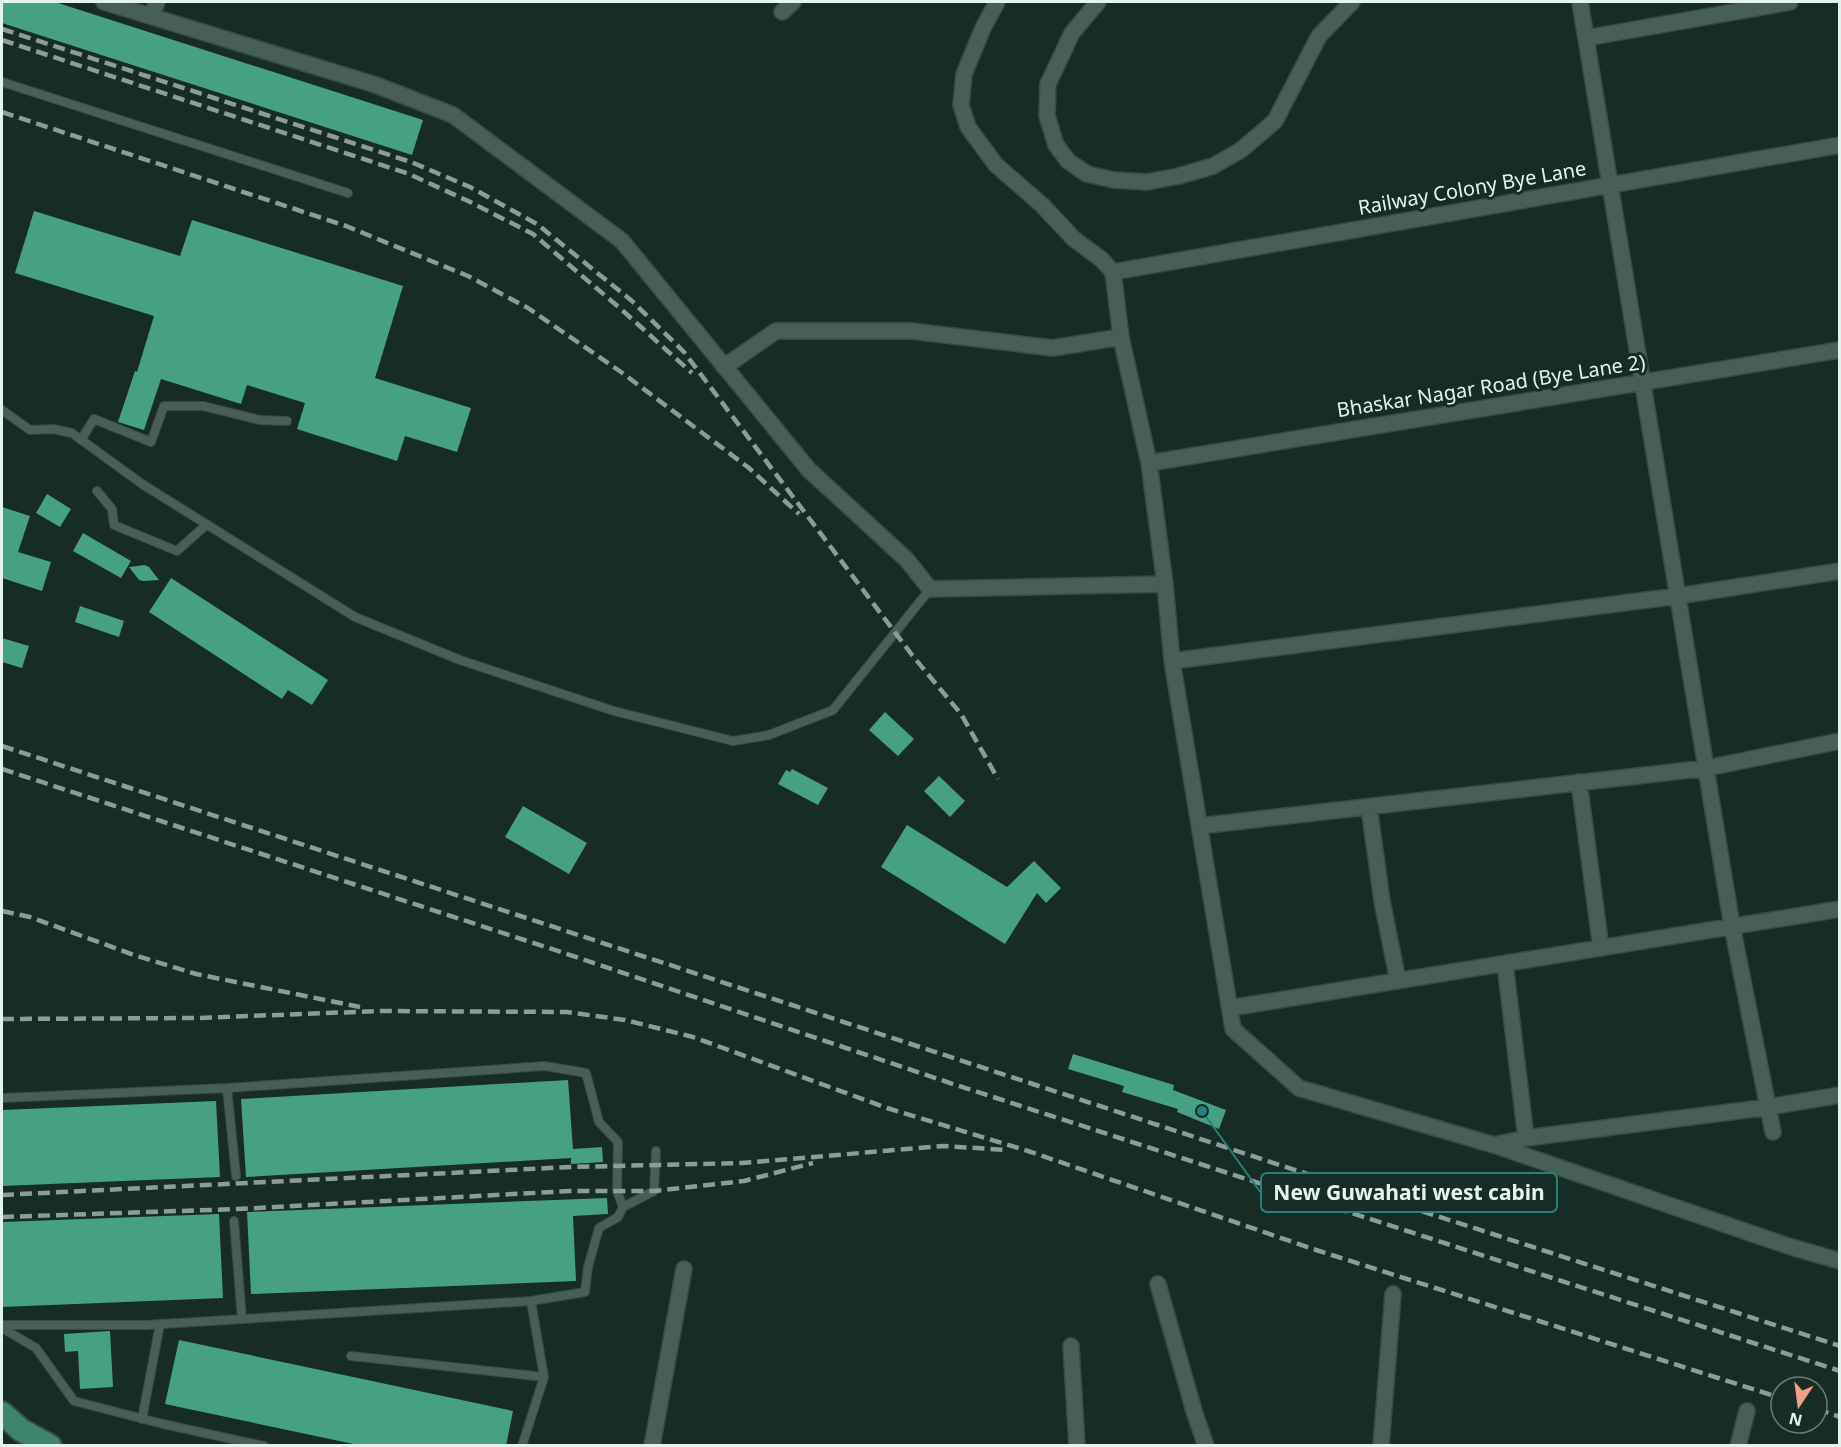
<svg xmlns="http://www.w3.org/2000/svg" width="1841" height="1447" font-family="'Noto Sans',sans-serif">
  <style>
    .building { fill: #46a083 }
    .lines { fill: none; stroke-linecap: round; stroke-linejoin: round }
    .lane-casing { stroke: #384a44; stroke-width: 10 }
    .street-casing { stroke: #384a44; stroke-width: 18 }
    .primary-casing { stroke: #384a44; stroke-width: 26 }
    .lane { stroke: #485f56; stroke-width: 8 }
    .street { stroke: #485f56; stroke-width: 15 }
    .primary { stroke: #3e856f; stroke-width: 22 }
    .rail { stroke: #8c9d96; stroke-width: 4.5; stroke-dasharray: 12 6; stroke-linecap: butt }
    .labels { text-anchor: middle; stroke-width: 6; stroke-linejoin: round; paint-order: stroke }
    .street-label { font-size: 20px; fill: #e5f3ed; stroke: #172c24 }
    .leader { fill: none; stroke: #24827b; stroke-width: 2 }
    .callout-dot { fill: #24827b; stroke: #172c24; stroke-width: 2 }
    .callout { fill: #172c24; stroke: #24827b; stroke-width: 2 }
    .callout-label { font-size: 21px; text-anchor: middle; font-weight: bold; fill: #e5f3ed }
  </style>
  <rect width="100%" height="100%" fill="#172c24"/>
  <path class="building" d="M2,2h53l368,118 -11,35 -410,-132z
    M34,211l146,45 12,-36 211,66 -28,92 96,30 -14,44 -52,-16 -8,25 -100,-32 8,-26 -58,-18 -6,19 -80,-25 -17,51 -26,-8 17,-51 2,1 17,-56 -139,-43z
    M47,494l24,15 -11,18 -24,-14z
    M2,507l28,9 -12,36 33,10 -9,29 -40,-13z
    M83,533l48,28 -10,17 -48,-27z
    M145,565l4,2 10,13 -16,1 -4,-1 -10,-13z
    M171,578l157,102 -16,25 -24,-15 -6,9 -133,-87z
    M80,606l44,15 -5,16 -44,-15z
    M2,638l27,8 -7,22 -20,-6z
    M885,712l29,27 -16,17 -29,-26z
    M792,769l36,19 -10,17 -40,-21 8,-14 4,2z
    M939,776l26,25 -15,16 -26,-26z
    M523,806l64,37 -18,31 -64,-37z
    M907,825l100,62 27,-26 27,27 -15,15 -9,-10 -32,51 -124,-77z
    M1073,1054l101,31 -1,5 53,20 -7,19 -42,-17 1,-3 -56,-17 2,-6 -56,-17z
    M568,1080l5,69 29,-2 1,15 -32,2v-6l-325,19 -5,-78z
    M216,1101l4,76 -218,9v-76z
    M607,1198l1,16 -35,2 3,65 -325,13 -4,-82z
    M219,1214l4,84 -221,9v-85z
    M110,1331l3,56 -33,2 -2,-38 -13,1 -1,-18z
    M179,1340l334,71 -7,35h-143l-198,-42z"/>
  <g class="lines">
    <defs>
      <path id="lane" d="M2,82l346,111
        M2,410l28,20 23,-1 19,4 70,51 213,133 105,43 154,51 119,30 36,-6 64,-25 97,-121
        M81,440l13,-21 57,23 13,-36h39l57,14 27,1
        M97,491l15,18 2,16 63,26 29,-26
        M227,1088l9,88
        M2,1098l225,-10 318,-22 41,7 13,49 19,20 -1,49 6,16 -5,10 -19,11 -11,39 -3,25 -54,9 -385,24h-144
        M623,1207l31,-16 2,-40
        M234,1221l8,98
        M2,1328l34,20 38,53 89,23 101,22
        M351,1356l193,21
        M142,1419l18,-95
        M522,1446l22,-69 -13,-76"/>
      <path id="street" d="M104,2l272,83 77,30 169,126 187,229 98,90 23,29 235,-5
        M997,2l-14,26 -19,46 -3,31 7,22 28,38 46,40 32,34 27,20 12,13 8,65 28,126 16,121 7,77 61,368 66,59 195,57 294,101 52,15
        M1098,2l-26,31 -24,51 -1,32 9,29 12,16 19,13 27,6 33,2 32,-6 34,-10 28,-16 34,-29 44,-85 33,-34
        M1580,2l152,924 41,206
        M782,12l11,-10
        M151,16l6,-14
        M1586,38l204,-36
        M1113,272l727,-127
        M724,367l52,-36h135l142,17 68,-11
        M1149,463l691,-113
        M1172,661l506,-65 162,-25
        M1579,782l22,166
        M1369,807l13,94 16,80
        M1199,826l508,-58 133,-27
        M1505,964l21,174
        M1230,1008l610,-99
        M1494,1145l32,-7 243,-31 71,-12
        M1158,1284l36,127 12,35
        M1071,1346l6,100
        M652,1446l32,-177
        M1381,1446l12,-152
        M1738,1446l9,-35"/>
      <path id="primary" d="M2,1413l19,17 29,16"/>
    </defs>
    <use href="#lane" class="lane-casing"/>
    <use href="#street" class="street-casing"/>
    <use href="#primary" class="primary-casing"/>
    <use href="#lane" class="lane"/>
    <use href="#street" class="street"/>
    <use href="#primary" class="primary"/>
    <path class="rail" d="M2,29l409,133 59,25 67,37 95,77 52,51 228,303 49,59 37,65
      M2,40l407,134 57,26 67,34 89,76 70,63
      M2,112l344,114 122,50 60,32 93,64 128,96 50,46
      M2,746l1351,443 487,157
      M2,769l562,184 392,132 884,286
      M2,911l28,6 104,38 62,19 164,33
      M2,1019l195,-1 183,-7 187,1 58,8 68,17 194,71 141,43 288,99 465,148
      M2,1195l569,-28 171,-4 201,-17 64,4
      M2,1217l236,-8 332,-18h84l90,-10 69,-18
      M1817,1409l23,8"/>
  </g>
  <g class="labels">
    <g class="street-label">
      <text transform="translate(1472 188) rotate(-10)" y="7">Railway Colony Bye Lane</text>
      <text transform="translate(1491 386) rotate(-9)" y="7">Bhaskar Nagar Road (Bye Lane 2)</text>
    </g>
  </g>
  <path class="leader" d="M1202 1111L1261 1193"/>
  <circle class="callout-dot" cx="1202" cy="1111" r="6"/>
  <rect class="callout" x="1261" y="1173" width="296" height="39" rx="6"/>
  <g class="callout-label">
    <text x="1409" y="1200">New Guwahati west cabin</text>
  </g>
  <rect width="1841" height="1447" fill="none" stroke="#e5f3ed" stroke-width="6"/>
  <g transform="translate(1799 1405) rotate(193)"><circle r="28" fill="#172c24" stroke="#697c74" stroke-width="1.5"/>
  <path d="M0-4.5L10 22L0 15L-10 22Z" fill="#f39f83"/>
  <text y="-9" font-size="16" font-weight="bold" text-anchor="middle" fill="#e5f3ed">N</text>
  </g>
</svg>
